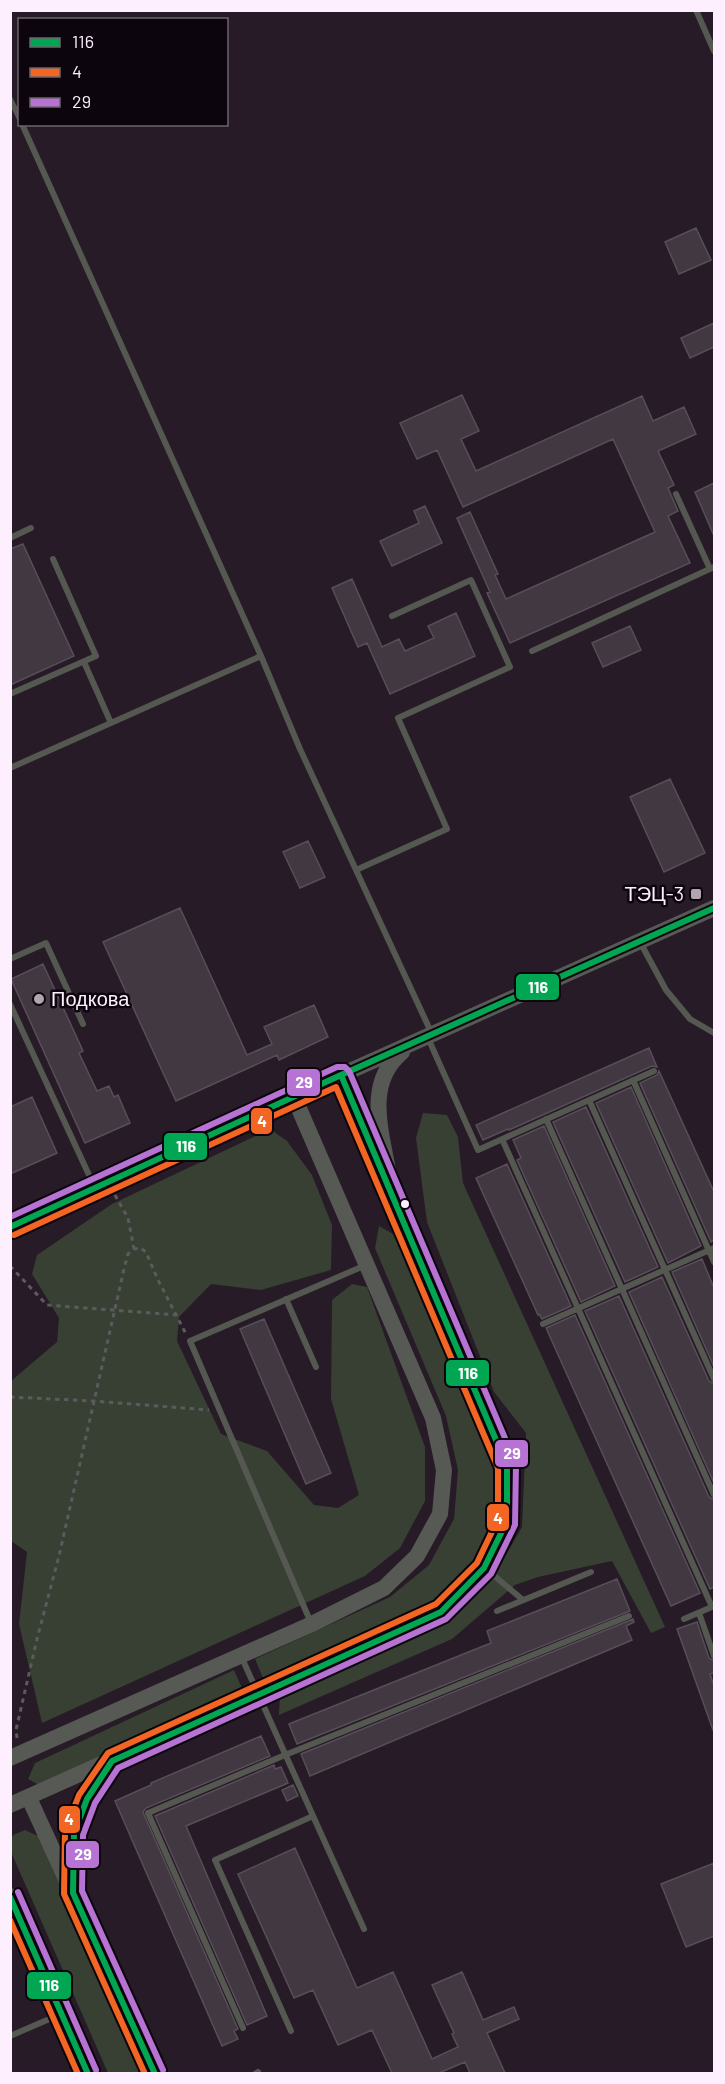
<svg xmlns="http://www.w3.org/2000/svg" width="725" height="2084" font-family="Barlow,sans-serif">
  <style>
    .green { fill: #374033 }
    .building { fill: #413842; stroke: #584e59; stroke-width: 1.5 }
    .lines { fill: none; stroke-linecap: round; stroke-linejoin: round }
    .path { stroke: #5c5a5c; stroke-width: 3; stroke-dasharray: 4.5 4.5; stroke-linecap: butt }
    .lane { stroke: #545851; stroke-width: 6 }
    .secondary { stroke: #575a54; stroke-width: 16 }
    .bus-1-casing { stroke: #0d050e; stroke-width: 10 }
    .bus-2-casing { stroke: #0d050e; stroke-width: 10 }
    .bus-3-casing { stroke: #0d050e; stroke-width: 10 }
    .bus-1 { stroke: #00a651; stroke-width: 6 }
    .bus-2 { stroke: #f26522; stroke-width: 6 }
    .bus-3 { stroke: #b673d3; stroke-width: 6 }
    .poi-dot { fill: #b2a5b2; stroke: #0d050e; stroke-width: 2 }
    .bus-dot { fill: #fdeffe; stroke: #0d050e; stroke-width: 2 }
    .labels { text-anchor: middle; stroke-width: 5; stroke-linejoin: round; paint-order: stroke }
    .poi-label { font-size: 20px; fill: #fdeffe; stroke: #0d050e; text-anchor: end }
    .line-badge { stroke: #0d050e; stroke-width: 2 }
    .badge-label { font-size: 16px; text-anchor: middle; font-weight: bold; fill: #fff }
  </style>
  <rect width="100%" height="100%" fill="#261b26"/>
  <path class="green" d="M423,1113l24,2 11,22 5,46 202,444 -14,6 -39,-72 -74,16 -23,8 -63,54 -173,76 1,-20 169,-76 46,-45 27,-47 4,-94 -32,-41 -67,-170 -11,-84z
    M270,1129l17,12 25,34 20,50 -1,45 -70,20 -50,-6 -32,33 -2,24 44,93 46,17 47,54 24,3 21,-13 -28,-96 1,-99 20,-16 15,3 58,160v54l-25,47 -35,28 -323,147 -23,-99 8,-72 -16,-11v-160l46,-39 2,-24 -27,-44 5,-19 75,-51z
    M379,1226l23,13 96,228 2,55 -23,42 -40,41 -172,78 -10,-24 135,-62 39,-32 25,-46 4,-49 -12,-54 -71,-168z
    M234,1670l10,23 -205,92 -11,-6 7,-16z
    M25,1830l15,7 105,236h-37l-97,-221 -1,-10 3,-7z"/>
  <path class="building" d="M696,228l15,32 -32,14 -14,-32z
    M714,323v24l-24,11 -9,-20z
    M462,395l17,36 -18,8 15,32 166,-75 11,25 31,-14 12,27 -38,17 16,34 -6,3 10,23 -10,5 22,47 -180,80 -23,-50 3,-1 -33,-74 13,-6 28,62 -3,1 11,24 149,-67 -42,-93 -150,68 -26,-57 -20,9 -17,-36z
    M714,483v53l-19,-44z
    M425,506l17,37 -50,23 -12,-25 39,-18 -5,-12z
    M23,544l51,112 -64,29v-136z
    M352,579l30,68 17,-8 6,12 29,-13 -6,-12 28,-13 19,43 -85,38 -23,-51 -9,4 -26,-59z
    M630,626l11,24 -38,17 -11,-24z
    M670,779l35,74 -41,19 -34,-75z
    M308,841l17,36 -25,11 -17,-36z
    M180,908l67,147 25,-11 -8,-17 50,-22 14,32 -49,23 -2,-5 -101,46 -73,-159z
    M43,964l40,87 -4,2 18,38 12,-5 5,11 4,-2 12,28 -45,20 -74,-164z
    M649,1048l8,19 -5,-1 -143,64 -1,-1 -25,11 -7,-15z
    M659,1071l55,121v48l-3,2 -71,-159 17,-8z
    M631,1087l70,159 -33,17 -72,-160z
    M32,1097l25,56 -47,21v-67z
    M586,1107l72,160 -33,15 -72,-160z
    M544,1126l71,160 -34,16 -64,-142 4,-2 -8,-18z
    M507,1164l64,142 -29,13 -3,-5 -1,1 -62,-137z
    M702,1259l12,29v79l-42,-95z
    M662,1277l47,104 5,3v99l-85,-191z
    M619,1296l90,201 5,3v87l-4,2 -125,-278z
    M575,1315l125,278 -29,13 -125,-278z
    M264,1319l67,154 -25,11 -66,-155z
    M617,1579l13,32 -333,133 -8,-20 202,-81 -4,-12z
    M633,1619l1,3 -8,4 6,14 -322,136 -9,-22z
    M697,1622l12,36 5,3v12l-4,1 4,12v44h-1l-36,-101z
    M261,1736l9,20 -124,52 -3,4 95,217 -4,2 4,8 -16,7 -107,-245 36,-16v-2z
    M274,1765l1,4 6,-2 7,16 -102,43 81,190 -20,9 -92,-209z
    M293,1785l5,11 -11,5 -5,-11z
    M295,1848l62,140 36,-16 39,87 26,-12 -6,-13 2,-1 -22,-48 30,-13 21,48 31,-13 5,12 -32,14 18,40h-35l-5,-11 -26,11h-47l-20,-43 -34,15 -25,-55 -19,8 -56,-124z
    M714,1863v73l-28,11 -25,-63z"/>
  <g class="lines">
    <path class="path" d="M115,1195l13,23 6,31
      M10,1266l37,39 130,10
      M10,1397l83,4 116,9
      M17,1738l-1,-8 21,-91 22,-83 65,-287 4,-15 6,-5 6,-1 6,4 12,28 28,54"/>
    <path class="lane" d="M696,10l18,41
      M10,99l10,20
      M22,124l239,532 39,93 131,283
      M676,494l34,75
      M10,538l21,-10
      M532,651l182,-84
      M84,662l27,61
      M10,694l86,-38 -43,-97
      M10,768l251,-112
      M356,870l91,-41 -49,-111 112,-51 -39,-87 -79,36
      M640,942l26,48 24,29 24,14
      M10,959l36,-16 37,81
      M10,1004l85,184
      M428,1038l50,112 176,-79
      M633,1080l81,182
      M589,1100l125,279
      M546,1119l168,376
      M502,1139l210,468
      M286,1299l30,68
      M543,1324l171,-76
      M485,1568l38,32
      M497,1611l94,-39
      M699,1613l15,43
      M684,1619l30,-13
      M311,1623l-121,-282 176,-76
      M241,1656l123,273
      M243,2028l-95,-215 137,-58 344,-139
      M291,2031l-76,-171 98,-44
      M10,2036l51,-22
      M255,2074l3,-2"/>
    <path class="secondary" d="M388,1171c-7,-42 -23,-88 14,-119
      M10,1227l331,-152 373,-167
      M10,1758l302,-134 72,-36 33,-32 23,-42 4,-44 -11,-52 -139,-321
      M29,1798l126,276
      M10,1805l431,-193 43,-44 23,-47v-55l-166,-391
      M73,1888l1,-55 13,-34 25,-38
      M10,1896l78,178"/>
    <defs>
      <path id="bus-1" d="M10,1227l331,-152 373,-167
        M10,1897l78,177
        M155,2074l-82,-181 1,-60 13,-34 25,-38 329,-149 43,-44 23,-47v-55l-166,-391"/>
      <path id="bus-2" d="M14,1235l322,-148 162,381v51l-21,44 -41,41 -328,149 -29,42 -14,36 -1,63 81,180
        M10,1920l68,154"/>
      <path id="bus-3" d="M10,1217l327,-150h8l4,4 167,393 -1,61 -24,49 -45,45 -328,149 -23,35 -12,32 -1,56 81,179
        M18,1892l78,178"/>
    </defs>
    <use href="#bus-1" class="bus-1-casing"/>
    <use href="#bus-2" class="bus-2-casing"/>
    <use href="#bus-3" class="bus-3-casing"/>
    <use href="#bus-1" class="bus-1"/>
    <use href="#bus-2" class="bus-2"/>
    <use href="#bus-3" class="bus-3"/>
  </g>
  <g class="poi-dot">
    <rect x="690" y="888" width="12" height="12" rx="3"/>
    <circle cx="39" cy="999" r="6"/>
  </g>
  <circle class="bus-dot" cx="405" cy="1204" r="5"/>
  <g class="labels">
    <g class="poi-label">
      <text x="684" y="901">ТЭЦ-3</text>
      <text x="51" y="1006" text-anchor="start">Подкова</text>
    </g>
  </g>
  <g class="line-badge">
    <rect x="515" y="973" width="45" height="28" rx="6" fill="#00a651"/>
    <rect x="286" y="1068" width="35" height="29" rx="6" fill="#b673d3"/>
    <rect x="250" y="1107" width="23" height="28" rx="6" fill="#f26522"/>
    <rect x="163" y="1132" width="45" height="29" rx="6" fill="#00a651"/>
    <rect x="445" y="1359" width="45" height="28" rx="6" fill="#00a651"/>
    <rect x="494" y="1439" width="35" height="29" rx="6" fill="#b673d3"/>
    <rect x="486" y="1503" width="24" height="29" rx="6" fill="#f26522"/>
    <rect x="58" y="1805" width="23" height="29" rx="6" fill="#f26522"/>
    <rect x="65" y="1840" width="35" height="29" rx="6" fill="#b673d3"/>
    <rect x="26" y="1971" width="46" height="29" rx="6" fill="#00a651"/>
  </g>
  <g class="badge-label">
    <text x="538" y="993">116</text>
    <text x="304" y="1088">29</text>
    <text x="262" y="1127">4</text>
    <text x="186" y="1152">116</text>
    <text x="468" y="1379">116</text>
    <text x="512" y="1459">29</text>
    <text x="498" y="1524">4</text>
    <text x="69" y="1825">4</text>
    <text x="83" y="1860">29</text>
    <text x="49" y="1991">116</text>
  </g>
  <rect width="725" height="2084" fill="none" stroke="#fdeffe" stroke-width="24"/>
  <rect x="18" y="18" width="210" height="108" fill="#0d050e" stroke="#6d636e" stroke-width="1.5"/>
  <rect x="30" y="38" width="30" height="9" fill="#00a651" stroke="#6d636e" stroke-width="1.5"/>
  <text x="72" y="48" font-size="18" fill="#fdeffe">116</text>
  <rect x="30" y="68" width="30" height="9" fill="#f26522" stroke="#6d636e" stroke-width="1.5"/>
  <text x="72" y="78" font-size="18" fill="#fdeffe">4</text>
  <rect x="30" y="98" width="30" height="9" fill="#b673d3" stroke="#6d636e" stroke-width="1.5"/>
  <text x="72" y="108" font-size="18" fill="#fdeffe">29</text>
</svg>
